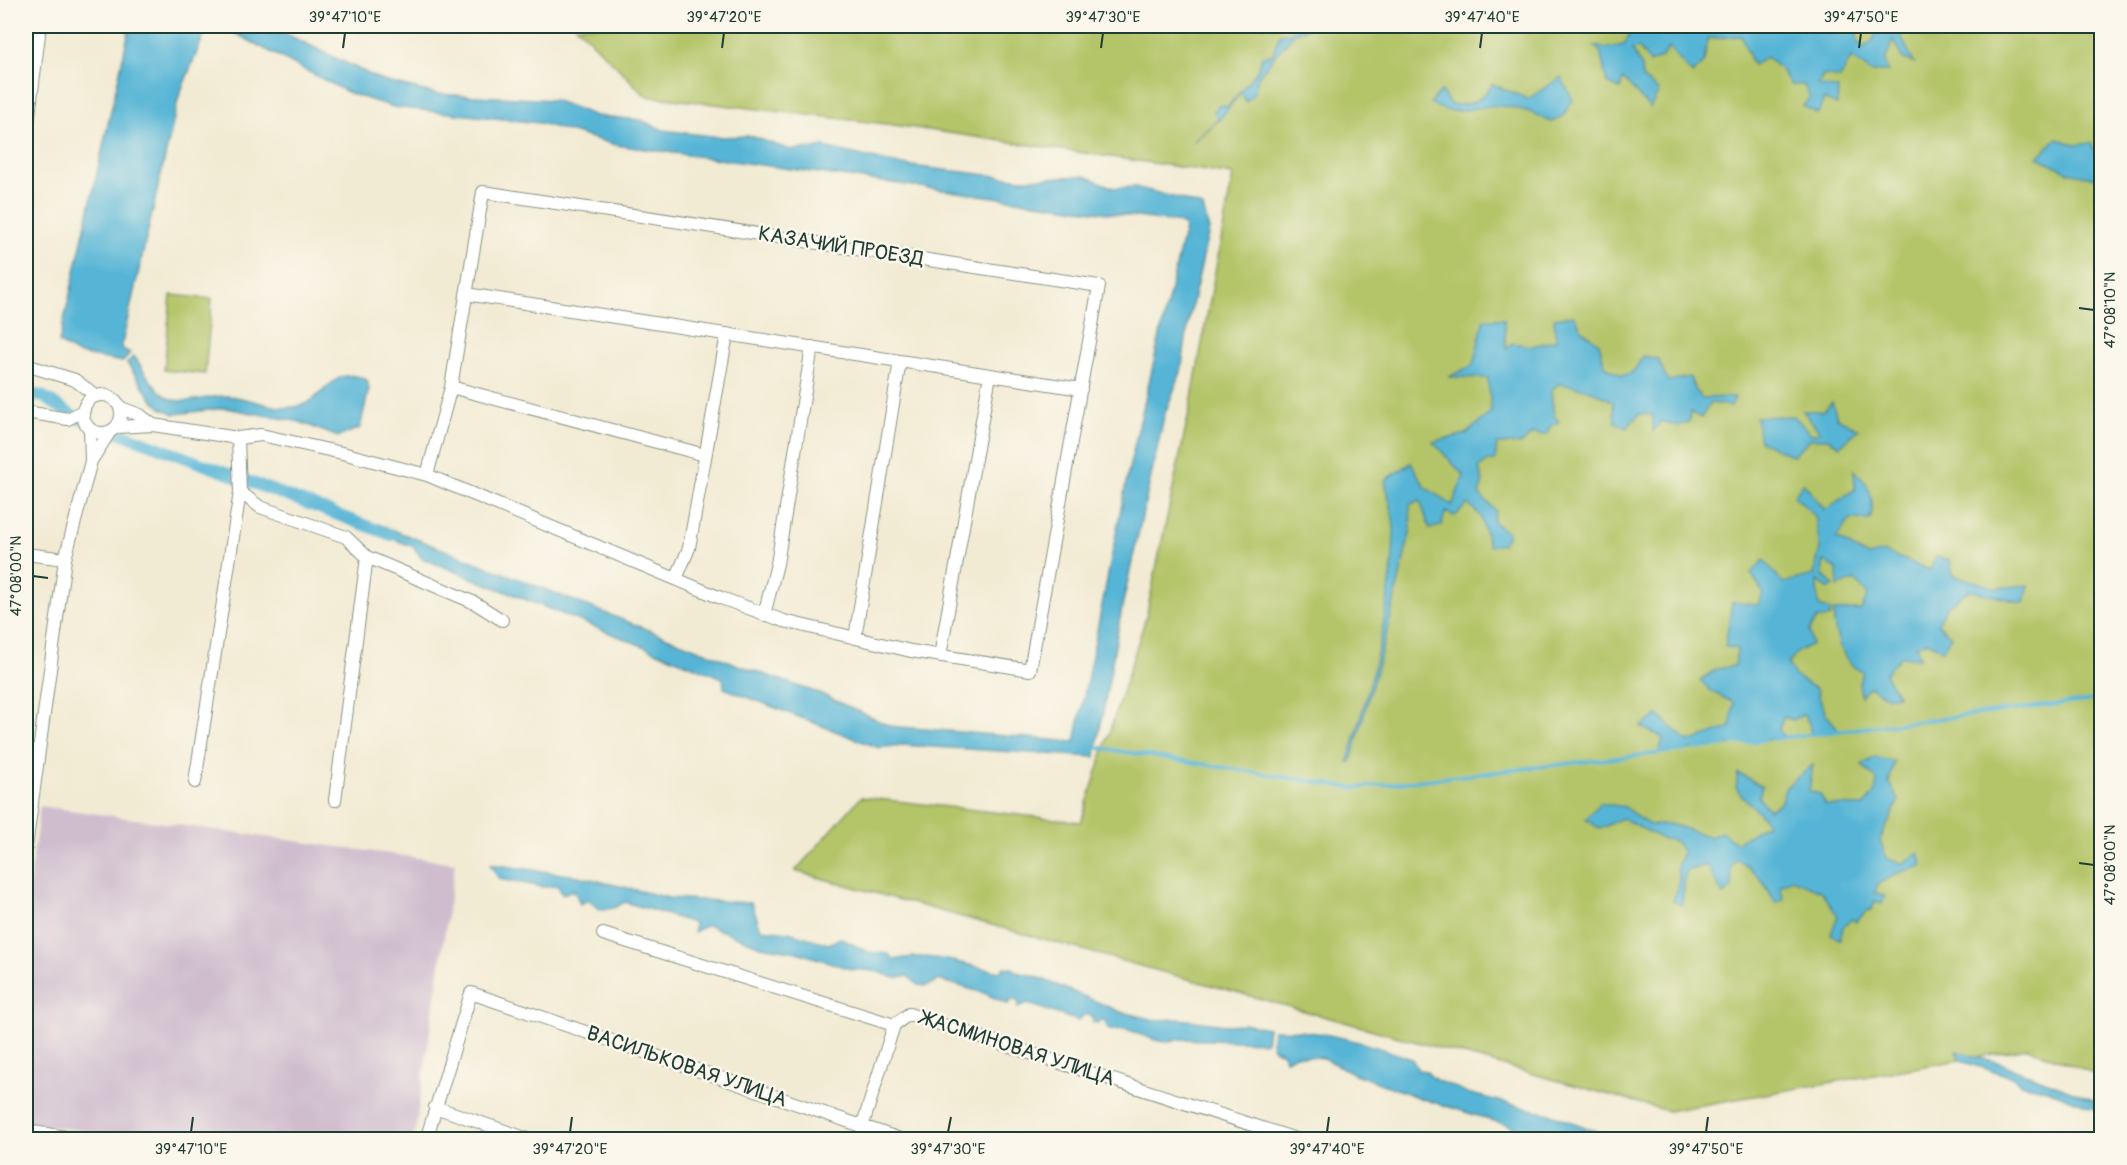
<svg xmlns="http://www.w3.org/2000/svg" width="2127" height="1165" font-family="Pangolin,sans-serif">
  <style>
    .industrial { fill: #cfbdce }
    .green { fill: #b4c467; stroke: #6a804e; stroke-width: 1.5 }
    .water { fill: #57b5d6; stroke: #3b7985; stroke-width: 1.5 }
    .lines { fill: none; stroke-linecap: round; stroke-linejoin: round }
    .stream { stroke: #57b5d6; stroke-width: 4 }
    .canal { stroke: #57b5d6; stroke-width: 12 }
    .minor-casing { stroke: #889484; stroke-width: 14 }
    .minor { stroke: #fff; stroke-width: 12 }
    .ticks { fill: none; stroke: #1f3d34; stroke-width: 2 }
    .labels { text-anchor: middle; stroke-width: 5; stroke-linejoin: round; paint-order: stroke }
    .street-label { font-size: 21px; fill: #1f3d34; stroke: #fbf7ec }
    .neatline { fill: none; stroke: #1f3d34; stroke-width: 2 }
    .ticks-label { font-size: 15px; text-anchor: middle; fill: #1f3d34 }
  </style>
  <rect width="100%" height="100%" fill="#fbf7ec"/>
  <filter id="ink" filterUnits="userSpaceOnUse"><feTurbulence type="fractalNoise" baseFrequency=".0167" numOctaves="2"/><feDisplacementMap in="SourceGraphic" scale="12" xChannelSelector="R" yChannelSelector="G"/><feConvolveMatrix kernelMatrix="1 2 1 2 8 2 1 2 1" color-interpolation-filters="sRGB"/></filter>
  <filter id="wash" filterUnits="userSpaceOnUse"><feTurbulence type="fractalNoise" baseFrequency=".008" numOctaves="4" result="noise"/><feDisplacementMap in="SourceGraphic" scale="24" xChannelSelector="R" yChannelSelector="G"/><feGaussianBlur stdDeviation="1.35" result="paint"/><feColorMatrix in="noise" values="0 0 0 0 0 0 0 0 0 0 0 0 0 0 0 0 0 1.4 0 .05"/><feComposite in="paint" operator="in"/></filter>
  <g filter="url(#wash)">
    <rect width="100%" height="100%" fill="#f2ebd4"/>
    <path class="industrial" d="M40,806l415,57 -41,276 -265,1 -123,-17v-216z"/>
    <path class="green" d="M576,26h1525v1050l-73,-28 -360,63 -873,-240 66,-74 220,25 65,-205 45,-214 42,-228 -339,-50 -248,-29z
      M171,295l41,4 -7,75 -41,-4z"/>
    <path class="water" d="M130,26h75v6l-26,64 -58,252 9,5 -7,9 -45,-8 -19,-11z
      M221,26h49l113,55 54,13 117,6 42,16 45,4 22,10 55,7 33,-1 40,14 33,-3 78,18 121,14 62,-3 29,12 21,-1 46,12 22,8 6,23 -20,89 -8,53 -16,41 -43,194 -27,150 -194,-12 -22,3 -155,-60 -1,-10 -302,-120 -7,-11 -39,-15 3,-8 368,144 75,26 69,32 185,16 53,-269 57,-245 -4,-5 -565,-78 -76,-22 -147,-16 -44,-14z
      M1298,26h11l-1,2 -13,5 -18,20 -19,24 -4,17 -8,8 -5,-10 -22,28 -26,22 25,-23 -4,-8 6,-6 8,1 29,-35 5,-15 10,-1 8,-21 10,-1z
      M1638,26h11l2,4h18l2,-4h23l16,4 7,-4h141l-1,15 7,7 9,-8 6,-14h27l-5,10 13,27 -12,-5 -9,-18 -8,21 3,10 -17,1 -20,-14 -11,20 -16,-3 -6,10 20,4 -1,16 -13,-6 -6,15 -15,-8 7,-8 -6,-13h-13l-10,-15 -14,-13 -14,8 -12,-29 -34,3 -3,23 -12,12 -23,-26 -8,10 -11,5 -11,-15 -7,2 9,15 1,13 17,13 -9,17 -27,-29 -3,10 -13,-6 -7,-32 -6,-5 13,2 17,-3 6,-11z
      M1561,77l12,23 -11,18 -11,4c-18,-10 -37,-17 -58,-16 -26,1 -39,13 -63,-3l11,-12 9,13c19,4 32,-3 42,-20l36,15z
      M2057,138l18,7 16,-2 10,24v12l-33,-7 -30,-15z
      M1574,315l8,15 17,13 6,23 17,10 11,-4 10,-16 15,3 10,22 22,-4 5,14 7,7 33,-1 -4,9 -21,-3 -9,15 -11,-6 -1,10 -11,4 -17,-5 -8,11v-17l-14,-1 -12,14 -12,-6 -2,-20c-15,-10 -36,-17 -55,-18l-7,7 3,24 5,7 -8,3 -5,10 -14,-1 -10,10h-25l-2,17h-7l-9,7 4,14 -4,12 17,17 -3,10 16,13 -7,10 -13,2 -9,-31 -12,-11 -13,12 -10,-4 -3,13 -12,4 -10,-28 -10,3 1,25 -22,95 -38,138h-3c21,-75 44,-150 46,-228 1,-17 -6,-37 -9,-54l26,-17 14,24 27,18 12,-29 -31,-34 33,-8 25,-22 -3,-34 -39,-1 24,-12 11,-46h20l2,30 7,-6 20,3 23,-6 -2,-22z
      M134,356c10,14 20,34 35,42 17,8 40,-3 58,-2 25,1 47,16 72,10 27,-6 33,-43 68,-26l2,9 -9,39 -22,9 -38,-15 -74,-14 -51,6 -14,-6 -10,-10 -24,-35z
      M1832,402l5,16 22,11 -19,17 -12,-7h-18l-17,17 -33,-15 -4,-24 38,-1 17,18 9,-2 -17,-21h20z
      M1854,470c16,12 22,32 16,50l-19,-1 -15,19 32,18 17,-4 45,18 6,-13 14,3 3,15 43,13 33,-3 -5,18 -55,-13 -23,17 -8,17 13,12 -8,14 -16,-9 -11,5 4,12 -20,-1 -15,17 13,21 -10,2 -18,-10 -9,9 -2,-14 4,-10c-22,-8 -29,-41 -30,-61l28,-1 7,-15 -13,-15 -17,7 -1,-18 -13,-8 -2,13 12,12 -5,3 -12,-9 1,25 12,5v7l-13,2 -8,12 3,13 -15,8 -9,12 7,12 21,13 10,25 14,17 -29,4 -2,-12 -6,-8 -11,5 -8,-3 -5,12 5,9 -125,15 4,-15 -22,-11 17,-12 30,27 42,-14 4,-25 -22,-11 -12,-12 17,-11 18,-3 2,-18 -12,-1 7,-45 26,3 5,-12 -12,-20 13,-13 19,23 31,-8 6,-27 -5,-32 -21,-20 9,-13 22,27 30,-21z
      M1875,757l19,5 -5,21 10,17 -19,40 6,18 16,6 17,-11 4,13 -25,7 -20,11 -3,9 10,3 -3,7 -7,-2 -3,9 -6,1 -10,11 -4,-3 -9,8 -3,13 -9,-6 7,-18 -17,-25 -29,-12 -12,7 4,13 -9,4c-8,-19 -21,-34 -39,-44l-5,8 1,21 -9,7 -16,-30 -21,6 -4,34 -9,-4 7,-20 -3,-14 6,-15 -8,-11 -15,-3 -38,-20 -22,11 -14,-10 14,-16 25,4 13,11 12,7 20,-1 41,13 10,-5 15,11 31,-19c-7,-15 -22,-22 -31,-36l2,-15 24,13 -3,12 10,12 11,-7 6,-16 27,-22 -4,26 11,3 6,11 38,1 11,-14 2,-12 -15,-15z
      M490,864l88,12 91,22 82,5 10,26 27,3 41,12 11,-6 28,14 21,2 5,6c35,-9 72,5 106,12l4,-5 9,1 3,4 19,4 86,36 35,8 24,-1 45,6 23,-1 20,4 -2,14 -87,-3c-18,10 -40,-9 -56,-10 -4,0 -9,2 -14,1l-6,-11 -6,4 -5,-1 2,-5 -9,-3 -7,7 -52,-18 -8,5 1,-7 -8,-1 -3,4 -24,-11 -45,-13 -12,6 -9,-1 -10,-9 -12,2 -21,-7 -24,-2 -54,-17 -36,-6 -54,-21 -13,7v-9l-69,-21 -11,6 -13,2 -13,-10 -8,4 -6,-14 -12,4 -4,-8 -14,1 -45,-8z
      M1273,1030c48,-1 94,13 139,29l6,11 8,1c10,14 24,11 37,21l91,23 62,24h-75l-21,-10 -100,-31 -65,-24 -32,-16 -27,-3 -11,5 -2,-7 -10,-4 -2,-6z
      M1956,1051l41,11 104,41v8l-54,-21 -26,-6 -11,-8 -50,-15z"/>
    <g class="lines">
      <path class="stream" d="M1772,739l330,-40
        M1733,744l31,-4
        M1094,747l260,41 333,-38
        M1694,749l32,-4"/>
      <path class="canal" d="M26,394l16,2 36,23
        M112,430l279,105"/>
    </g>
  </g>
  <g filter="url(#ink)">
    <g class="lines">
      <defs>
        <path id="minor" d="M26,140l14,-114
          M466,294l615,95
          M26,365l49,15 21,16
          M451,387l254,68
          M83 414a19 19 0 1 1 38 0a19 19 0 1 1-38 0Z
          M121,408l19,7 13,10
          M26,412l42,7 16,-9
          M117,427l36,-2 85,13 23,-3 81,18 85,22 294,123 63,23 127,30 119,19 69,-384 -616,-94 -32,195 -24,88
          M90,429l1,32 18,-28
          M240,492l20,15 86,30 21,20 108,46 27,17
          M26,554l39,5
          M676,579l13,-31 38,-214
          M764,615l13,-51 35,-217
          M855,638l45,-277
          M940,656l50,-281
          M195,782l45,-290 -2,-54
          M335,800l32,-243
          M26,847l39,-288 26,-98
          M603,934l291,91
          M894,1025l15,-11 390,126
          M435,1107l96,33
          M26,1131l61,9
          M426,1140l45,-147 432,147
          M858,1140l36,-115"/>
      </defs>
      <use href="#minor" class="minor-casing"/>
      <use href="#minor" class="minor"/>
    </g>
  </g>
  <path class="ticks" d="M343,48l2,-15M722,48l2,-15M1101,48l2,-15M1480,48l2,-15M1859,48l2,-15M2079,308l15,2M33,576l15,2M2079,863l15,2M191,1132l2,-15M570,1132l2,-15M948,1132l3,-15M1327,1132l2,-15M1706,1132l2,-15"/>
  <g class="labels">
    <g class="street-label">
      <text transform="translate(841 246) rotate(9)" y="7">КАЗАЧИЙ ПРОЕЗД</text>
      <text transform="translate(1018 1048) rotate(18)" y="7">ЖАСМИНОВАЯ УЛИЦА</text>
      <text transform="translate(687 1066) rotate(19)" y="7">ВАСИЛЬКОВАЯ УЛИЦА</text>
    </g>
  </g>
  <rect width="2127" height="1165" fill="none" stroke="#fbf7ec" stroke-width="66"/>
  <rect x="33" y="33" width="2061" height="1099" class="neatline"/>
  <g class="ticks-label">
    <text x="345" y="22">39°47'10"E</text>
    <text x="724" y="22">39°47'20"E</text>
    <text x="1103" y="22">39°47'30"E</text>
    <text x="1482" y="22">39°47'40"E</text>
    <text x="1861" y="22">39°47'50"E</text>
    <text transform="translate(2110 310) rotate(-90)" y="5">47°08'10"N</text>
    <text transform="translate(16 576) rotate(-90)" y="5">47°08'00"N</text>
    <text transform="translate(2110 865) rotate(-90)" y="5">47°08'00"N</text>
    <text x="191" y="1154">39°47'10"E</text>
    <text x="570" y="1154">39°47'20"E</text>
    <text x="948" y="1154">39°47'30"E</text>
    <text x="1327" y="1154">39°47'40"E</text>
    <text x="1706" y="1154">39°47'50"E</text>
  </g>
</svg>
